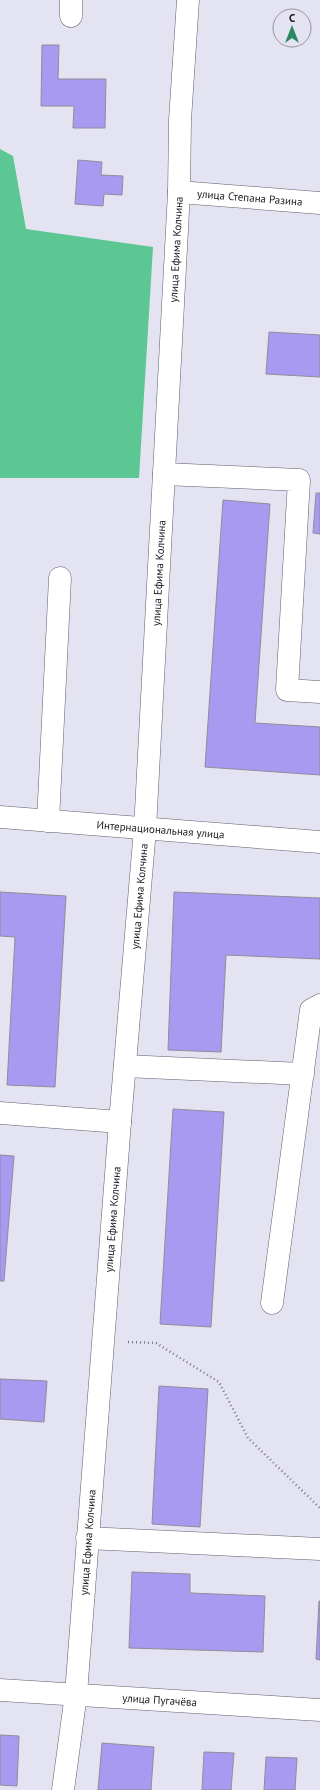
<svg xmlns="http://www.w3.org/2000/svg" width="320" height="1790" font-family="'PT Sans',sans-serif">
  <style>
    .forest { fill: #5cc792 }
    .building { fill: #a899f1; stroke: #8f8d9a }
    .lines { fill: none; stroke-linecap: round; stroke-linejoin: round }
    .minor-casing { stroke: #605f6b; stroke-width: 23 }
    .path { stroke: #7b7a83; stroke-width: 2.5; stroke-dasharray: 1 3; stroke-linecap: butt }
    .minor { stroke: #fff; stroke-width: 22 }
    .labels { text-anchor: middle; stroke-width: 3.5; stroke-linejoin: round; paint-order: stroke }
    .street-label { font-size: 11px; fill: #1b1a1f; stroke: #e4e3f1 }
  </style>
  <rect width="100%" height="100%" fill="#e4e3f1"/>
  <path class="forest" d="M0,149l13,7 13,73 127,18 -14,231h-139z"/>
  <path class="building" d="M42,45h17l-1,34h48l-1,49h-32l1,-22h-33z
    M78,160l24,2 -1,13 22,1 -1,19 -18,-1 -1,12 -28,-2z
    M269,332l51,3v42l-54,-3z
    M316,493h4v41l-7,-1z
    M223,500l47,4 -15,219 65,4v48l-115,-8z
    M0,892l66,4 -11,191 -48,-2 8,-148 -15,-1z
    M174,892l146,6v61l-94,-4 -5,97 -53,-2z
    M173,1109l51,3 -13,215 -51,-3z
    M0,1155l14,1 -10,125h-4z
    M0,1379l47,2 -3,41 -44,-3z
    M159,1386l49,3 -8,138 -48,-3z
    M132,1572l58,2v19l75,3 -2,56 -134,-4z
    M319,1601h1v59l-4,-1z
    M0,1735l19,1 -2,50 -17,-1z
    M102,1743l52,4 -3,43h-53z
    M204,1752l30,1 -3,37h-29z
    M266,1757l31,1 -2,32h-31z"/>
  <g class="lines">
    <defs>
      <g id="minor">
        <path d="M71,16v-16"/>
        <path id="s1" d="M179,192l141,11"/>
        <path d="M164,474l135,6 -12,210 33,2"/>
        <path id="s2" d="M0,817l320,25"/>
        <path d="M48,821l12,-243"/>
        <path d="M125,1066l178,8"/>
        <path d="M0,1113l120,9"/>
        <path d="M272,1303l39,-293 9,-5"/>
        <path d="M87,1538l233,11"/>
        <path id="s3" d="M0,1690l320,20"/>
        <path id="s4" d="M63,1790l13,-96 44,-572 25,-293 34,-637 1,-72 8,-120"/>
      </g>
    </defs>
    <use href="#minor" class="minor-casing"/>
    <path class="path" d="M128,1342l28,1 63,39 29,56 72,70"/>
    <use href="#minor" class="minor"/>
  </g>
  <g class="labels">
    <g class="street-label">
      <text dy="4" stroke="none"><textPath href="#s1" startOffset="71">улица Степана Разина</textPath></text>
      <text dy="4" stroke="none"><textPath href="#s4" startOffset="1545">улица Ефима Колчина</textPath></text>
      <text dy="4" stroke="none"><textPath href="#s4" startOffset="1221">улица Ефима Колчина</textPath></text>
      <text dy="4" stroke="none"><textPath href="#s2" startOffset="161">Интернациональная улица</textPath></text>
      <text dy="4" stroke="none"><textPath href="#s4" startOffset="897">улица Ефима Колчина</textPath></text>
      <text dy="4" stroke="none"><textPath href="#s4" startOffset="573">улица Ефима Колчина</textPath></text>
      <text dy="4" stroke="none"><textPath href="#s4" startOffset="249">улица Ефима Колчина</textPath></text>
      <text dy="4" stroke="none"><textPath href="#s3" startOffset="160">улица Пугачёва</textPath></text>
    </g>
  </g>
  <g transform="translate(292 28)"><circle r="19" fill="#e4e3f1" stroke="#94939d"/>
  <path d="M0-3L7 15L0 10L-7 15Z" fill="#2c875d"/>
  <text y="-6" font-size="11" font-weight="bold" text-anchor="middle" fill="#1b1a1f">С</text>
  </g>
</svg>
